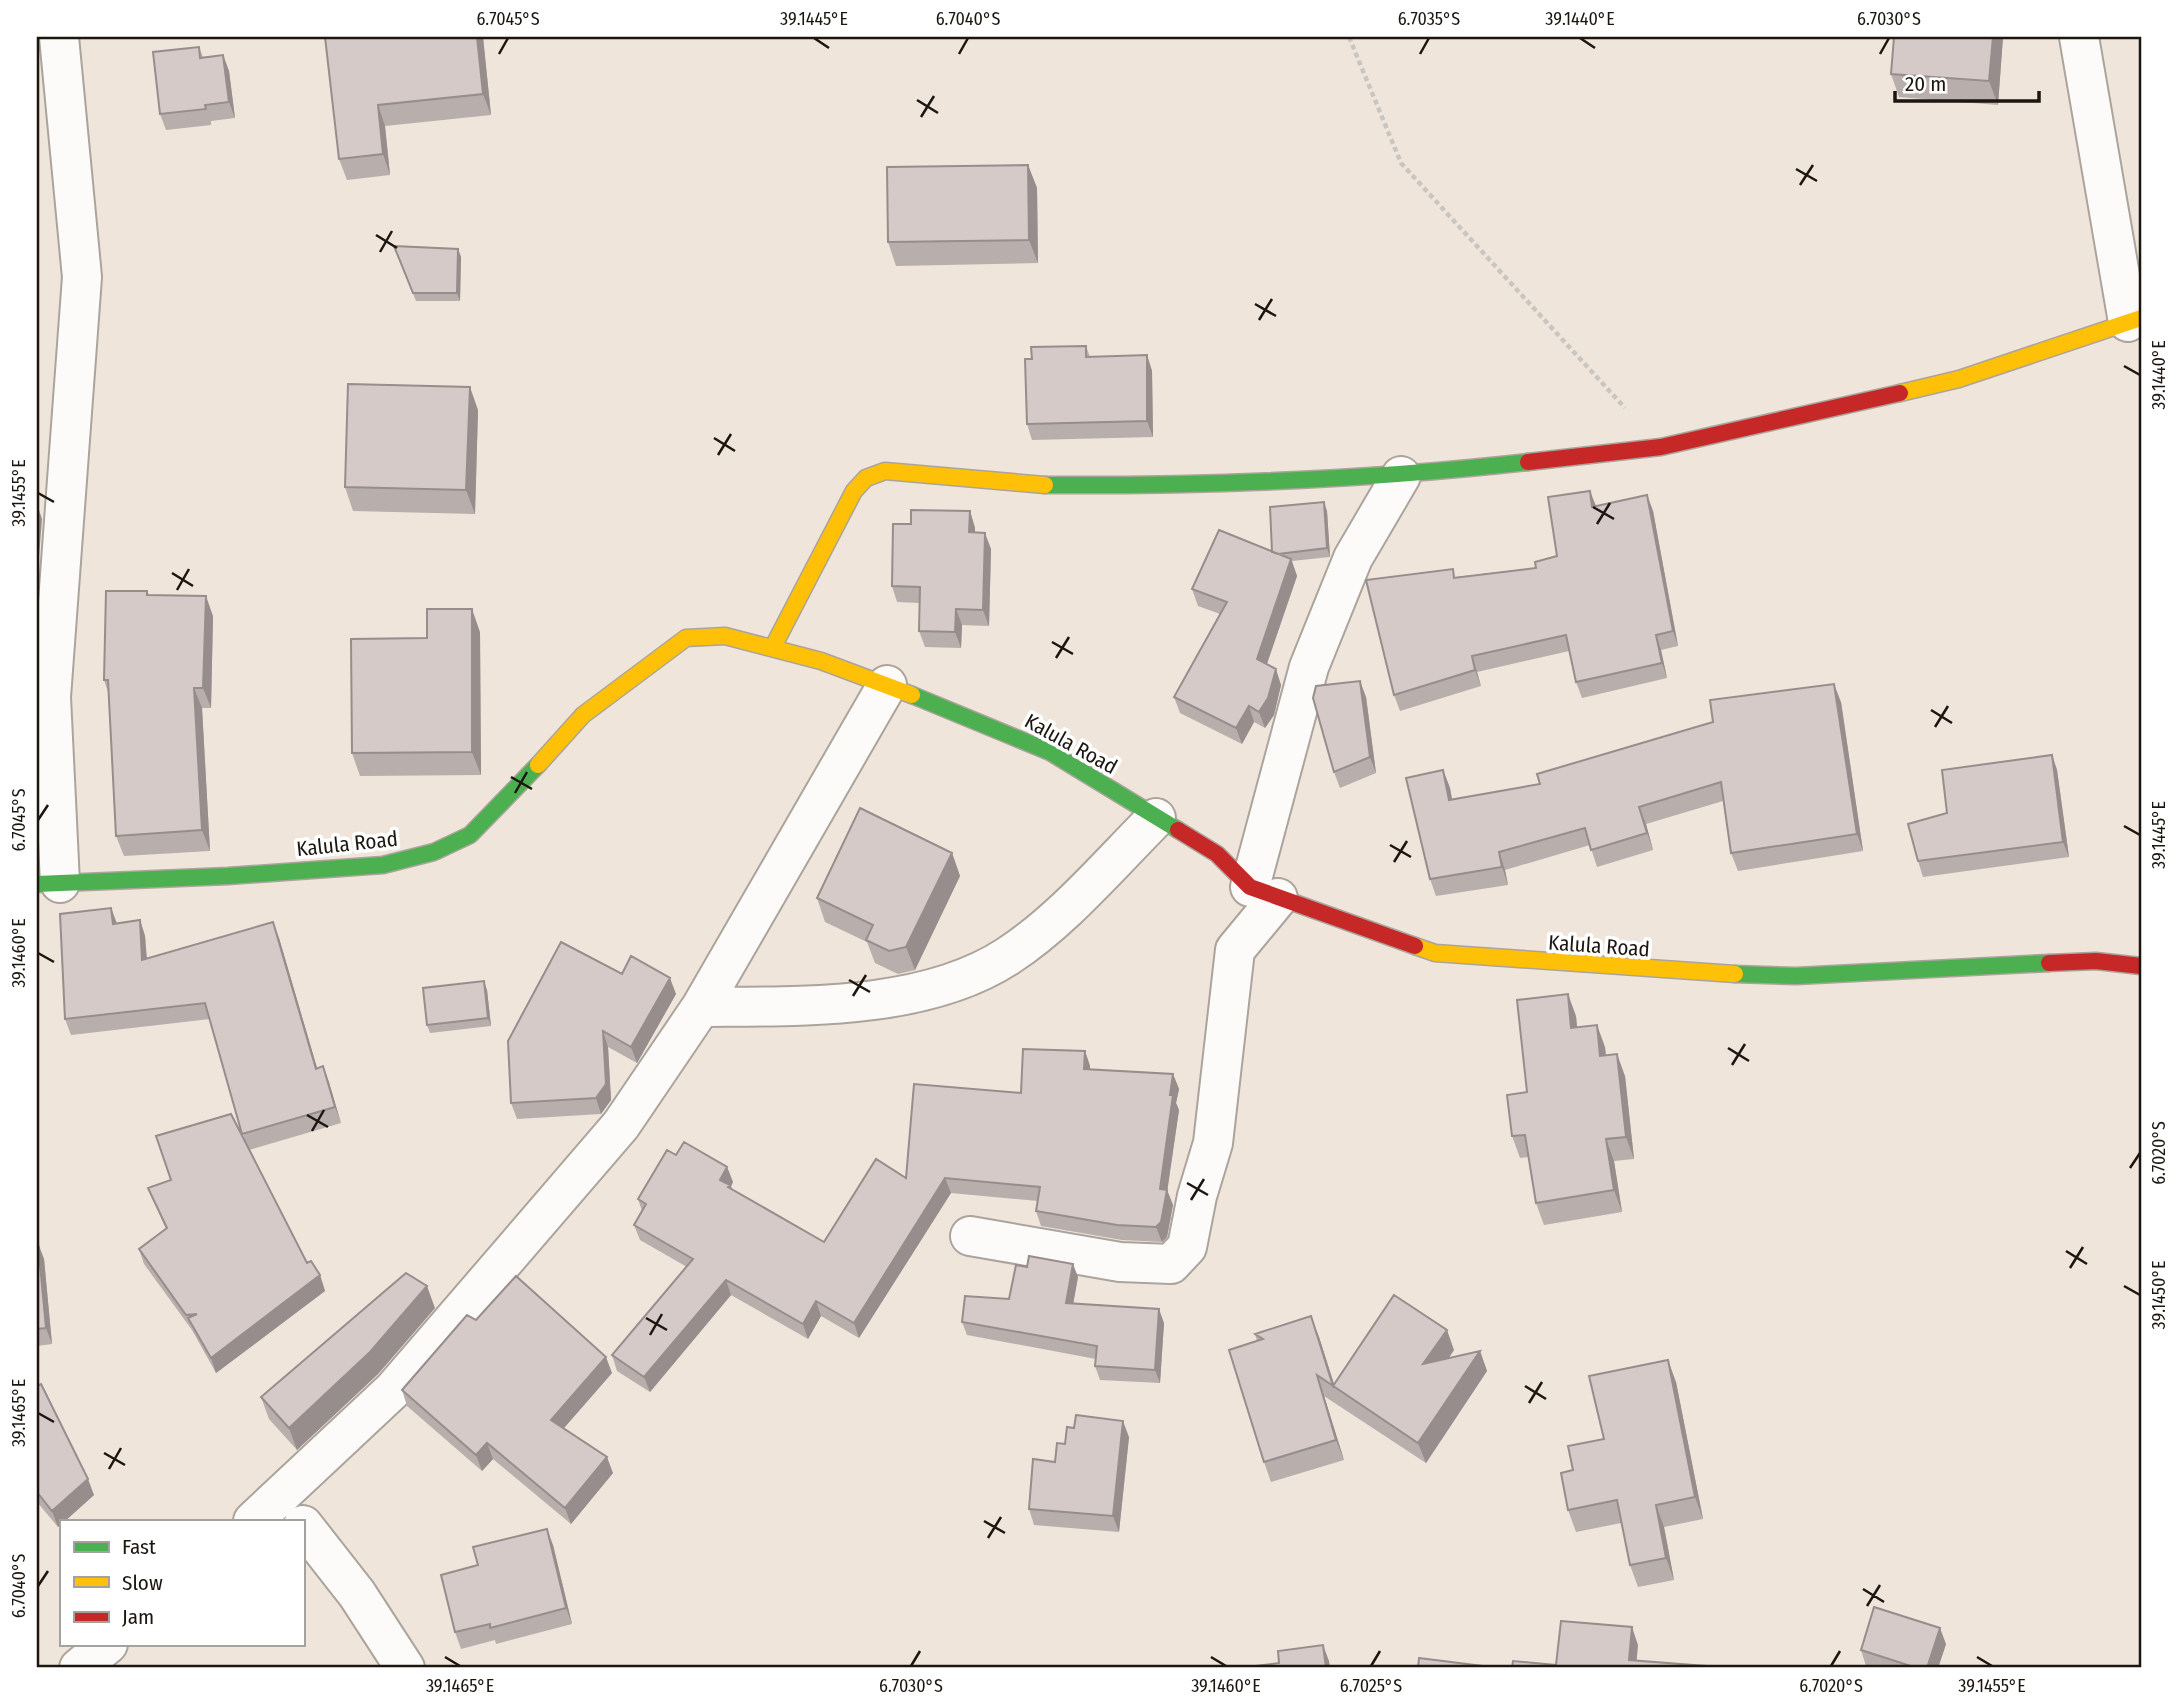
<svg xmlns="http://www.w3.org/2000/svg" width="2178" height="1705" font-family="'Fira Sans Condensed',sans-serif">
  <style>
    .lines { fill: none; stroke-linecap: round; stroke-linejoin: round }
    .street-casing { stroke: #aba49c; stroke-width: 42 }
    .fast-casing { stroke: #aba49c; stroke-width: 19 }
    .slow-casing { stroke: #aba49c; stroke-width: 19 }
    .jam-casing { stroke: #aba49c; stroke-width: 19 }
    .path { stroke: #c9c6c2; stroke-width: 4.5; stroke-dasharray: 5 3.5; stroke-linecap: butt }
    .street { stroke: #fdfbfa; stroke-width: 38 }
    .fast { stroke: #4caf50; stroke-width: 16 }
    .slow { stroke: #ffc107; stroke-width: 16 }
    .jam { stroke: #c62828; stroke-width: 16 }
    .wall { fill: #b8aeac }
    .shaded-wall { fill: #968d8c }
    .building { fill: #d6cac8; stroke: #968d8c; stroke-width: 2 }
    .ticks { fill: none; stroke: #1c1610; stroke-width: 2.5 }
    .labels { text-anchor: middle; stroke-width: 7; stroke-linejoin: round; paint-order: stroke }
    .street-label { font-size: 21px; fill: #1c1610; stroke: #fff }
    .neatline { fill: none; stroke: #1c1610; stroke-width: 2.5 }
    .ticks-label { font-size: 18px; text-anchor: middle; fill: #1c1610 }
  </style>
  <rect width="100%" height="100%" fill="#efe5db"/>
  <g class="lines">
    <defs>
      <path id="street" d="M59,37l23,240 -31,420 9,186
        M2079,37l49,285
        M1250,887l59,-220 44,-109 48,-82
        M701,1007c97,-1 223,4 307,-51 55,-36 101,-91 148,-138
        M970,1236l150,26 51,2 16,-17 10,-51 16,-53 22,-193 43,-52
        M253,1521l141,-132 227,-264 80,-118 186,-322
        M303,1525l54,69 48,74
        M79,1668l29,-24"/>
      <path id="fast" d="M1045,485c162,1 322,-5 483,-23
        M912,695l138,57 128,78
        M37,884l191,-8 155,-11 51,-13 36,-17 68,-70
        M1735,974l61,2 253,-13"/>
      <path id="slow" d="M1900,393l59,-14 182,-61
        M773,647l81,-156 12,-13 19,-7 160,14
        M538,765l45,-50 103,-77 39,-2 96,25 91,34
        M1415,946l20,7 300,21"/>
      <path id="jam" d="M1528,462l133,-15 239,-54
        M1178,830l39,24 33,33 165,59
        M2049,963l47,-2 45,5"/>
    </defs>
    <use href="#street" class="street-casing"/>
    <use href="#fast" class="fast-casing"/>
    <use href="#slow" class="slow-casing"/>
    <use href="#jam" class="jam-casing"/>
    <path class="path" d="M1349,37l52,126 224,245"/>
    <use href="#street" class="street"/>
    <use href="#fast" class="fast"/>
    <use href="#slow" class="slow"/>
    <use href="#jam" class="jam"/>
  </g>
  <path class="wall" d="M325,37h158l8,78 -106,11 5,49 -43,5 -8,-21z
    M2003,37l-5,68 -99,-8 -8,-23z
    M199,47l4,10 20,-2 6,16 6,47 -24,3v4l-45,5 -6,-16z
    M1028,165l9,23 1,75 -142,3 -8,-24z
    M394,246l64,3 3,8 -1,44h-44z
    M1086,346l4,11 57,-2 5,16 1,66 -121,3 -5,-16 5,-65z
    M478,410l-3,104 -122,-3 -8,-24z
    M1647,495l6,16 25,135 -17,4 6,28 -85,20 -6,-16 -7,-31 -92,21 4,14 -81,25 -6,-16 59,-126 2,8 81,-9 21,-12 39,-50z
    M970,511l5,17v5l16,16 -2,77 -27,-1 -1,23 -36,-1 -6,-16 1,-28 -23,-1 -5,-16 19,-62z
    M1327,511l3,46 -38,4 5,15 -30,88 14,21 -7,30 -9,13 -11,-6 -12,22 -62,-31 -6,-16 46,-83 -22,-8 -6,-17 80,-37z
    M147,591l2,4 64,21 -2,92h-9l8,143 -86,5 -8,-20 -8,-144 -4,-12z
    M480,632l1,143 -121,1 -8,-23 75,-115z
    M1366,697l10,76 -36,15 -6,-16z
    M1841,702l22,149 -125,20 -7,-18 -8,-52 -77,23 7,26 -56,17 -7,-22 -85,25 3,15 -72,11 -6,-17 13,-109 7,18 2,11 88,-15z
    M2052,755l5,15 12,87 -146,20 -5,-16 29,-48z
    M952,853l8,23 -45,94 -17,4 -23,-11 -8,-21 -42,-20 -8,-24z
    M111,908l6,16 23,-4 5,16 2,23 132,-21 38,130 6,-2 18,57 -92,27 58,113 13,12 5,16 -109,82 -24,-43 -48,-66 -5,-15 27,-20 -18,-41 23,-8 75,-36 -36,-125 -139,16 -6,-16z
    M622,974l54,20 -39,69 -29,-16 3,53 -10,14 -84,5 -6,-16z
    M487,990l4,36 -61,7 -3,-8z
    M1576,1016l1,12 28,19 1,9 19,20 9,83 -20,2 8,51 -78,13 -8,-22 -7,-46 -9,1 -8,-22 15,-44z
    M1085,1051l5,15v3l83,5 6,15 -3,14 3,7 -12,80 6,15 -6,32 -5,5 -40,-2 -81,-14 -5,-15 2,-10 -87,-8 -92,145 -38,-22 -13,23 -77,-44 -81,97 -33,-21 -5,-16 75,-88 -47,-27 -6,-15 8,-14 -4,-12 89,-32 6,15 -2,4 1,3 92,53 82,-64 115,-85z
    M37,1243l7,16 8,85 -15,2z
    M1078,1277l-5,27 91,19 -4,60 -60,-3 -5,-14 1,-7 -129,-24 -5,-13 47,-23z
    M435,1308l-57,66 -81,76 -28,-31 -8,-22z
    M476,1320l136,53 -48,55 49,45 -42,51 -78,-65 -11,12 -75,-65 -5,-16z
    M1255,1334l64,3 15,48 120,-35 -5,8 31,-7 7,20 -61,92 -102,-67 20,64 -73,22 -7,-20 -7,-121z
    M1676,1382l27,137 -39,8 10,53 -36,7 -8,-22 -9,-42 -45,9 -8,-22 5,-40 31,-31z
    M37,1386l57,109 -29,26h-4v3l-3,3 -21,-25z
    M1129,1437l-10,95 -85,-7 -5,-16 36,-65z
    M553,1545l19,79 -76,20 -1,-4 -34,9 -6,-17z
    M1946,1644l-8,24h-64l-8,-2 -5,-16z"/>
  <path class="shaded-wall" d="M477,37h6l8,78 -8,-21z
    M1993,37h10l-5,68 -9,-24z
    M223,55l6,16 6,47 -6,-16z
    M378,105l7,21 5,49 -7,-21z
    M1028,165l9,23 1,75 -9,-23z
    M458,249l3,8 -1,44 -3,-8z
    M1147,355l5,16 1,66 -6,-16z
    M470,387l8,23 -3,104 -9,-24z
    M1590,491l6,15 -4,1z
    M1647,495l6,16 25,135 -5,-15z
    M1324,502l3,9 3,46 -3,-9z
    M37,504l5,15 -4,50 -1,-5z
    M970,511l5,17v20l-6,-16z
    M985,533l6,16 -2,77 -6,-16z
    M1291,559l6,17 -34,99 -6,-16z
    M206,596l7,20 -2,92 -8,-20z
    M472,609l8,23 1,143 -9,-23z
    M956,609l6,16 -1,23 -6,-16z
    M1656,635l5,15 6,28 -5,-15z
    M1472,656l5,16 4,14 -6,-16z
    M1276,669l5,16 -7,30 -9,13 -6,-16z
    M1360,681l6,16 10,76 -6,-16z
    M1834,684l7,18 22,149 -6,-17z
    M194,688l8,20 8,143 -8,-21z
    M1249,706l5,16 -12,22 -6,-16z
    M2052,755l5,15 12,87 -6,-15z
    M1443,770l7,18 5,29 -6,-17z
    M1639,807l7,17 7,26 -6,-17z
    M1499,852l6,18 3,15 -6,-18z
    M952,853l8,23 -45,94 -9,-23z
    M111,908l6,16h-4z
    M140,920l5,16 3,40 -6,-16z
    M273,922l6,16 43,147 -6,-16z
    M670,978l6,16 -39,69 -6,-16z
    M484,981l3,9 4,36 -3,-8z
    M1568,994l8,22 3,34 -8,-22z
    M1597,1025l8,22 3,31 -8,-22z
    M603,1031l5,16 3,53 -10,14 -5,-16z
    M1085,1051l5,15 -1,18 -5,-15z
    M1617,1054l8,22 9,83 -8,-22z
    M323,1066l6,16 12,41 -6,-16z
    M1173,1074l6,15 -3,14 3,7 -13,90 1,-10 6,15 -6,32 -5,5 -6,-15 14,-132z
    M1606,1139l8,22 8,51 -8,-22z
    M727,1167l6,15 -2,4 4,14 -15,-20z
    M945,1178l6,15 -92,145 -5,-15z
    M38,1243l6,16 8,85 -6,-16z
    M1073,1264l5,13 -7,39 -5,-13z
    M320,1275l5,16 -109,82 -5,-15z
    M726,1280l5,15 -81,97 -6,-15z
    M427,1286l8,22 -57,66 -81,76 -8,-22z
    M816,1301l5,15 -13,23 -5,-15z
    M1159,1309l5,14 -4,60 -5,-13z
    M1311,1316l8,21 16,50 -2,-1z
    M1447,1330l7,20 -23,34 -8,-20z
    M1480,1351l7,20 -61,92 -8,-20z
    M606,1357l6,16 -55,63 -6,-16z
    M1668,1360l8,22 27,137 -8,-22z
    M1317,1375l7,21 20,64 -8,-20z
    M1123,1421l6,16 -10,95 -6,-16z
    M487,1443l6,16 -11,12 -6,-16z
    M607,1457l6,16 -42,51 -6,-16z
    M88,1479l6,16 -29,26h-4v3l-3,3 -6,-16z
    M1656,1505l8,22 10,53 -8,-22z
    M547,1529l6,16 19,79 -6,-16z
    M1632,1627l6,18 -2,23 -7,-8z
    M1940,1628l6,16 -8,24h-11z
    M1323,1645l6,16 1,7h-4z"/>
  <path class="building" d="M325,37h152l6,57 -105,11 5,49 -44,5z
    M1894,37h99l-4,44 -98,-7z
    M199,47l1,11 23,-3 6,47 -24,3 1,4 -46,5 -7,-62z
    M1028,165l1,75 -141,2 -1,-75z
    M394,246l64,3 -1,44h-44z
    M1086,346v11l61,-2v66l-120,3 -2,-65h7l-1,-12z
    M348,384l122,3 -4,103 -121,-3z
    M1590,491l2,16 55,-12 26,136 -17,4 6,28 -86,19 -10,-47 -94,21 3,14 -81,25 -28,-115 87,-11 1,9 82,-10 -1,-6 22,-6 -9,-59z
    M1324,502l3,46 -49,6 -6,-2 -2,-45z
    M911,510l59,1 -1,21 16,1 -2,77 -27,-1 -1,23 -36,-1 1,-44 -28,-1 1,-62h18z
    M1219,530l72,29 -34,100 19,10 -8,29 -9,14 -10,-6 -13,22 -62,-31 53,-95 -35,-13z
    M106,591h41v4l59,1 -3,92h-9l8,142 -86,6 -8,-156h-4z
    M427,609h45v143l-120,1 -1,-114 76,-1z
    M1360,681l10,76 -36,15 -21,-74 3,-12z
    M1834,684l23,150 -126,19 -10,-71 -82,25 8,26 -56,17 -6,-22 -86,24 3,15 -72,12 -24,-101 37,-8 6,30 91,-16 -3,-10 176,-52 -3,-22z
    M2052,755l11,87 -145,19 -10,-37 39,-11 -5,-43z
    M860,808l92,45 -46,94 -17,4 -23,-11 7,-15 -56,-27z
    M111,908l2,16 27,-4 2,40 131,-38 43,147 7,-3 12,41 -93,27 -37,-131 -140,16 -5,-105z
    M561,942l61,32 9,-18 39,22 -39,69 -28,-16 3,53 -10,14 -85,5 -3,-62z
    M484,981l4,37 -61,7 -4,-37z
    M1568,994l3,34 26,-3 3,31 17,-2 9,83 -20,2 8,51 -78,13 -11,-68 -13,1 -5,-41 20,-3 -10,-92z
    M1023,1049l62,2 -1,18 89,5 -3,21h3l-13,94 7,1 -6,32 -5,5 -39,-2 -81,-14 4,-24 -95,-9 -91,145 -38,-22 -13,23 -77,-44 -82,97 -32,-22 81,-96 -59,-34 12,-21 -8,-5 29,-49 9,5 8,-13 43,25 -7,13 10,5 -2,2 96,55 52,-83 30,19 8,-94 107,9z
    M231,1114l76,149 4,-2 9,14 -109,83 -23,-40 9,-4 -11,1 -47,-66 28,-21 -19,-40 23,-8 -15,-44z
    M37,1243h1l8,85 -9,1z
    M1029,1256l44,8 -7,39 93,6 -4,61 -60,-4 2,-20 -135,-24 3,-26 44,3 7,-34 11,2z
    M406,1273l21,13 -57,66 -81,76 -28,-31z
    M516,1276l90,81 -55,63 56,37 -42,51 -78,-65 -11,12 -74,-65 65,-75 9,5z
    M1394,1295l53,35 -24,34 57,-13 -62,92 -101,-68 19,65 -72,22 -35,-112 34,-11 -8,-5 56,-18 22,70z
    M1668,1360l27,137 -39,8 10,53 -36,7 -13,-65 -49,10 -7,-37 12,-3 -5,-24 36,-7 -15,-63z
    M41,1384l47,95 -36,32 -15,-19v-106z
    M1076,1415l47,6 -10,95 -84,-7 4,-50 22,3 2,-19 8,1 2,-17 7,1z
    M547,1529l19,79 -76,20v-4l-35,8 -14,-57 37,-10 -5,-18z
    M1874,1607l66,21 -13,40h-10l-56,-18z
    M1561,1621l71,6 -3,33 104,8h-221l1,-7 43,4z
    M1323,1645l3,23h-78v-1l31,-4 -1,-12z
    M1419,1658l80,10h-81z"/>
  <path class="ticks" d="M814,38l15,10M1580,38l15,10M499,54l9,-16M959,54l9,-16M1420,54l9,-16M1880,54l9,-16M917,100l21,13M921,117l13,-21M1796,169l21,12M1800,185l13,-20M376,235l21,13M380,252l12,-21M1255,304l21,12M1259,320l13,-21M2124,366l16,9M714,438l21,13M718,455l13,-21M38,493l16,9M1593,507l21,12M1597,524l13,-21M172,573l21,13M177,590l12,-21M1052,642l21,12M1056,658l13,-21M1931,710l21,13M1935,727l13,-21M511,777l21,12M515,793l12,-21M38,820l10,-15M2124,826l16,9M1390,845l21,12M1394,862l13,-21M38,953l16,9M849,980l21,12M853,996l13,-21M1728,1048l21,13M1732,1065l13,-21M307,1115l21,12M312,1131l12,-21M2130,1168l10,-15M1187,1183l21,12M1191,1200l13,-21M2066,1251l21,13M2070,1268l13,-21M2124,1286l16,9M646,1318l21,12M650,1335l12,-21M1525,1386l21,13M1529,1403l13,-21M38,1413l16,9M104,1453l21,12M109,1469l12,-21M984,1521l21,12M988,1538l13,-21M38,1586l10,-15M1863,1589l21,13M1867,1606l13,-21M445,1657l15,9M1211,1657l15,9M1977,1657l15,9M911,1666l9,-15M1371,1666l9,-15M1831,1666l9,-15"/>
  <g class="labels">
    <g class="street-label">
      <text transform="translate(1071 744) rotate(29)" y="7">Kalula Road</text>
      <text transform="translate(347 844) rotate(-6)" y="7">Kalula Road</text>
      <text transform="translate(1599 946) rotate(4)" y="7">Kalula Road</text>
    </g>
  </g>
  <rect width="2178" height="1705" fill="none" stroke="#ffffff" stroke-width="77"/>
  <rect x="60" y="1520" width="245" height="126" fill="#ffffff" stroke="#a4a29f" stroke-width="2"/>
  <rect x="74" y="1542" width="35" height="10" fill="#4caf50" stroke="#a4a29f" stroke-width="2"/>
  <text x="122" y="1554" font-size="21" fill="#1c1610">Fast</text>
  <rect x="74" y="1577" width="35" height="10" fill="#ffc107" stroke="#a4a29f" stroke-width="2"/>
  <text x="122" y="1590" font-size="21" fill="#1c1610">Slow</text>
  <rect x="74" y="1612" width="35" height="10" fill="#c62828" stroke="#a4a29f" stroke-width="2"/>
  <text x="122" y="1624" font-size="21" fill="#1c1610">Jam</text>
  <path d="M1895 91v10h144v-10" fill="none" stroke="#1c1610" stroke-width="3.5"/>
  <text x="1905" y="91" font-size="21" fill="#1c1610" stroke="#ffffff" stroke-width="5" paint-order="stroke">20 m</text>
  <rect x="38" y="38" width="2102" height="1628" class="neatline"/>
  <g class="ticks-label">
    <text x="508" y="25">6.7045°S</text>
    <text x="814" y="25">39.1445°E</text>
    <text x="968" y="25">6.7040°S</text>
    <text x="1429" y="25">6.7035°S</text>
    <text x="1580" y="25">39.1440°E</text>
    <text x="1889" y="25">6.7030°S</text>
    <text transform="translate(2159 375) rotate(-90)" y="6">39.1440°E</text>
    <text transform="translate(19 493) rotate(-90)" y="6">39.1455°E</text>
    <text transform="translate(19 820) rotate(-90)" y="6">6.7045°S</text>
    <text transform="translate(2159 835) rotate(-90)" y="6">39.1445°E</text>
    <text transform="translate(19 953) rotate(-90)" y="6">39.1460°E</text>
    <text transform="translate(2159 1153) rotate(-90)" y="6">6.7020°S</text>
    <text transform="translate(2159 1295) rotate(-90)" y="6">39.1450°E</text>
    <text transform="translate(19 1413) rotate(-90)" y="6">39.1465°E</text>
    <text transform="translate(19 1586) rotate(-90)" y="6">6.7040°S</text>
    <text x="460" y="1692">39.1465°E</text>
    <text x="911" y="1692">6.7030°S</text>
    <text x="1226" y="1692">39.1460°E</text>
    <text x="1371" y="1692">6.7025°S</text>
    <text x="1831" y="1692">6.7020°S</text>
    <text x="1992" y="1692">39.1455°E</text>
  </g>
</svg>
